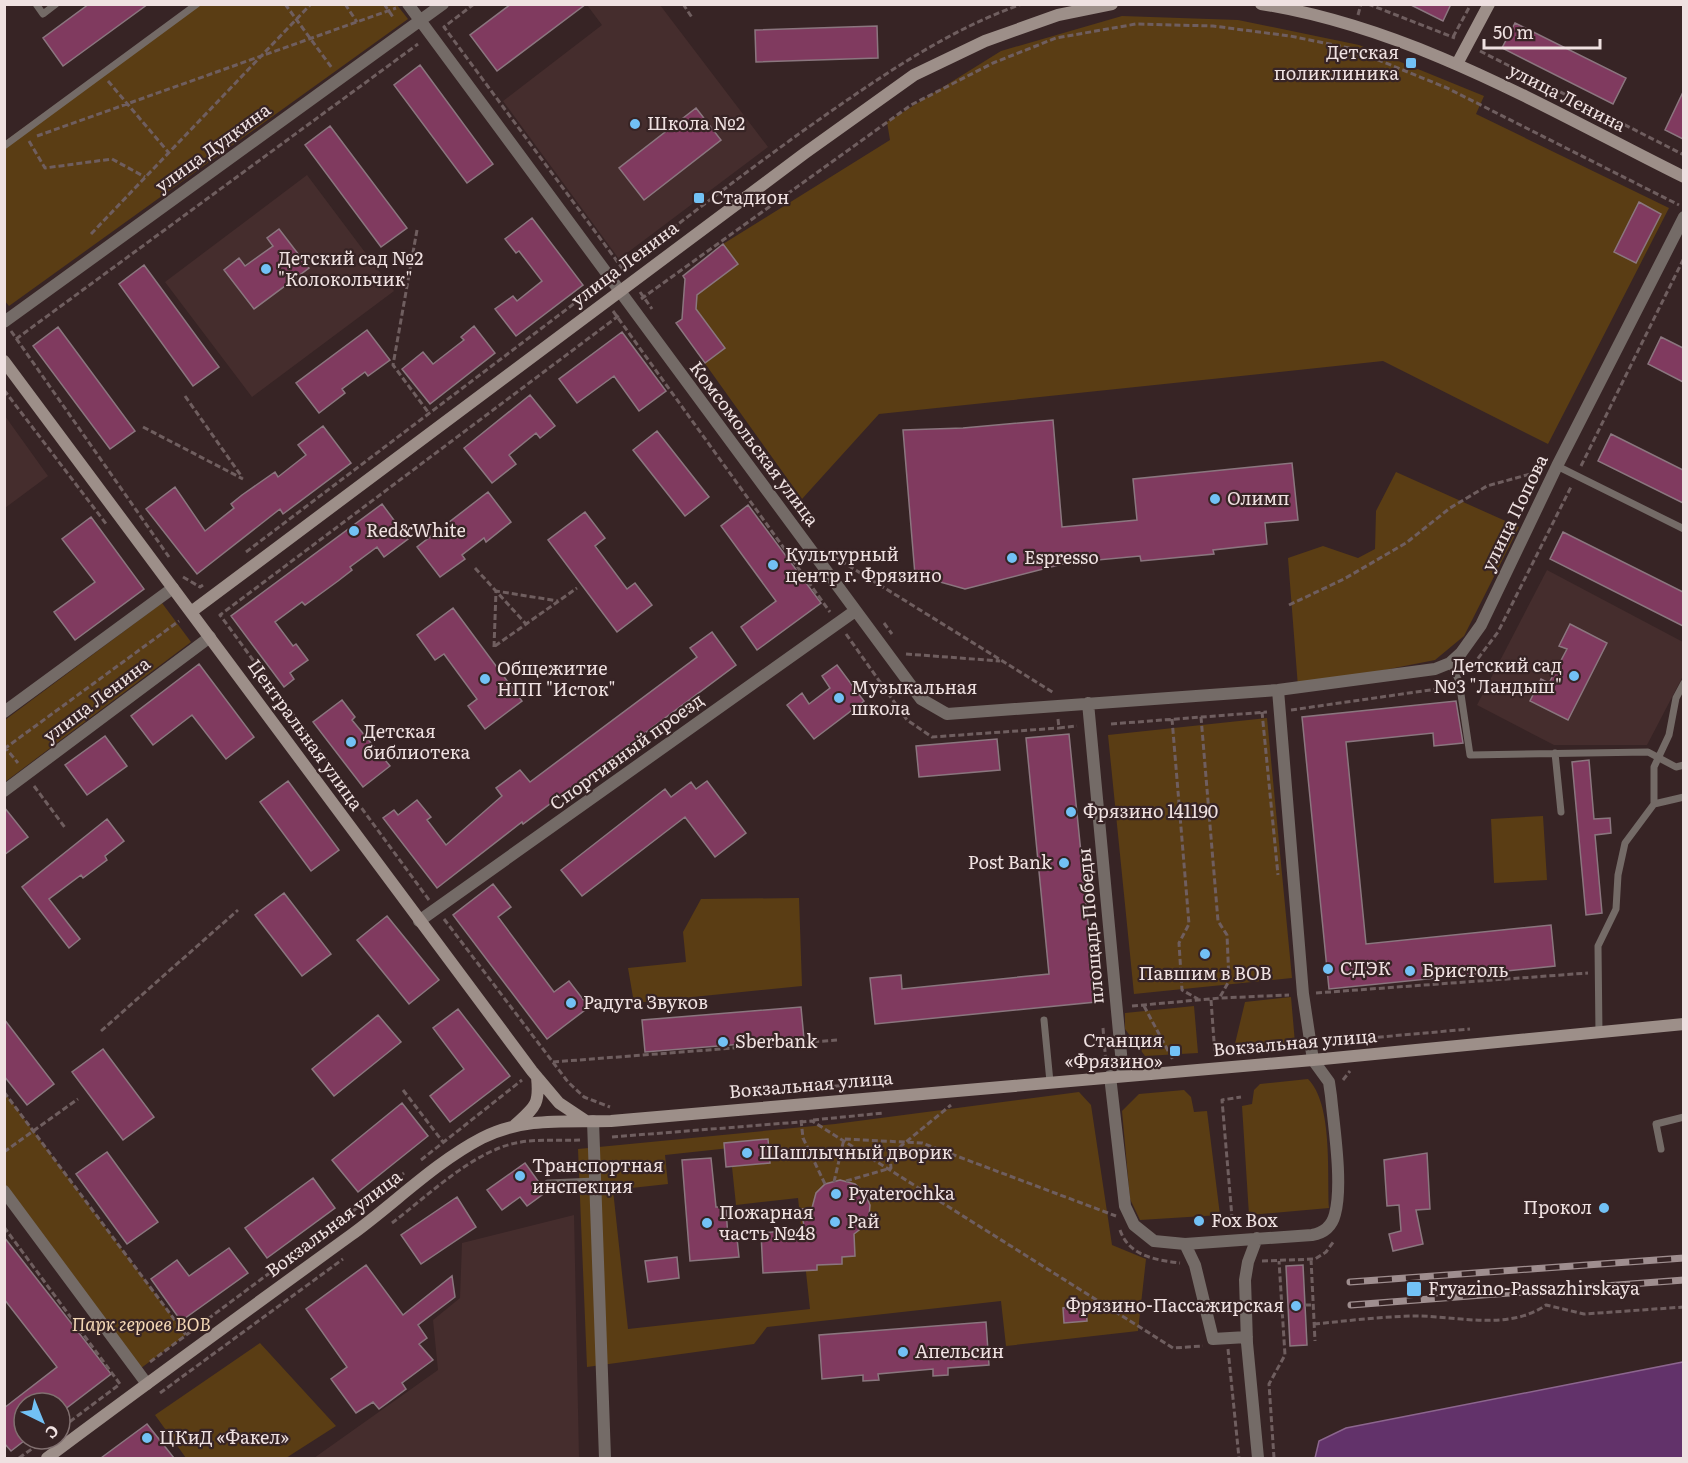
<svg xmlns="http://www.w3.org/2000/svg" width="1688" height="1463" font-family="Literata,serif">
  <style>
    .built { fill: #452d2d }
    .green { fill: #5a3d14; fill-rule: evenodd }
    .water { fill: #62326a; stroke: #8c668e; stroke-width: 1.5 }
    .building { fill: #803a5f; stroke: #8b767f; stroke-width: 1.5 }
    .lines { fill: none; stroke-linecap: round; stroke-linejoin: round }
    .path { stroke: #6f5e5f; stroke-width: 3; stroke-dasharray: 6 3; stroke-linecap: butt }
    .lane { stroke: #746b67; stroke-width: 7 }
    .street { stroke: #746b67; stroke-width: 12 }
    .secondary { stroke: #9d8f89; stroke-width: 12 }
    .rail-casing { stroke: #9f8e8f; stroke-width: 7 }
    .rail { stroke: #372425; stroke-width: 4.5; stroke-dasharray: 14; stroke-linecap: butt }
    .poi-dot { fill: #72c1f5; stroke: #372425; stroke-width: 2 }
    .labels { text-anchor: middle; stroke-width: 4.5; stroke-linejoin: round; paint-order: stroke }
    .poi-label { font-size: 18px; fill: #efe1e1; stroke: #372425; text-anchor: start }
    .street-label { font-size: 18px; fill: #efe1e1; stroke: #372425 }
    .park-label { font-size: 18px; font-style: italic; fill: #f4d8b6; stroke: #372425 }
  </style>
  <rect width="100%" height="100%" fill="#372425"/>
  <path class="built" d="M587,5h73l108,142 -149,112 -116,-158 99,-76z
    M307,175l87,116 -142,106 -87,-115z
    M5,416l43,60 -43,32h-1z
    M1547,570l136,72v34l-36,69h-93l-77,-40z
    M574,1215l5,243h-265l124,-88 -5,-50 27,-22 2,-55z"/>
  <path class="green" d="M192,5h205l11,14 -399,287 -5,-6v-158z
    M1122,16l116,4 121,25 125,51 -8,18 193,94 -121,236 -165,-83 -504,53 -77,85 -126,-176 6,-4 3,-40 -2,-3 40,-32 167,-104 -3,-18 114,-71z
    M1396,472l123,55 -55,109 -29,24 -137,27 -10,-129 35,-12 35,12 17,-9 1,-38z
    M162,603l29,39 -186,140v-62z
    M1267,718l25,260 -158,16 -26,-259z
    M1543,816l4,64 -53,3 -3,-64z
    M799,898l3,88 -168,17 -6,-35 58,-6 -3,-30 18,-33z
    M1291,997l4,46 -62,9 12,-50z
    M1194,1006l4,47 -53,3 -20,-27v-16z
    M1308,1079c25,25 19,94 21,129l-80,7 -7,-109 10,-2 2,-14 6,-6z
    M1184,1090l7,7 3,15 13,-1 13,104 -80,5 -10,-21 -8,-88 17,-17z
    M4,1092l182,243 -49,36 -132,-180z
    M1079,1092l12,13 21,140 34,14 -8,72 -132,15 -5,-45 -234,26 -13,17 -167,23 -9,-218 257,-25zM730,1148l6,57 62,-7 12,111 -182,20 -15,-139 55,-6 -3,-29z
    M260,1343l76,83 -50,32h-100l-31,-43z"/>
  <path class="water" d="M1683,1362v96h-368l4,-17 27,-13z"/>
  <path class="building" d="M89,4h59l-85,62 -20,-28z
    M511,4h75l-89,67 -27,-36z
    M1409,4h42l-8,17z
    M1515,23l111,55 -13,26 -111,-56z
    M877,26l1,32 -122,4 -1,-32z
    M420,65l73,99 -26,19 -73,-98z
    M1683,92v47l-18,-9z
    M696,108l25,32 -77,60 -25,-32z
    M330,126l77,102 -26,19 -76,-102z
    M1639,202l22,12 -25,49 -22,-11z
    M532,218l51,67 -67,51 -21,-27 18,-13 4,5 25,-20 -23,-30 -3,2 -11,-14z
    M279,229l30,39 -55,41 -30,-39 15,-12 6,8 28,-20 -6,-8z
    M723,244l15,20 -41,31 -1,14 29,39 -20,15 -29,-40 6,-4 3,-40 -2,-3z
    M144,265l75,102 -26,19 -74,-102z
    M474,326l21,27 -65,51 -28,-35 21,-17 10,12 31,-24 -3,-3z
    M58,327l77,104 -25,18 -77,-103z
    M367,330l23,30 -22,16 -3,-4 -23,17 3,4 -26,20 -23,-30z
    M622,332l44,59 -27,20 -25,-35 -37,27 -18,-24z
    M1661,337l22,11v34l-35,-18z
    M530,395l25,31 -15,12 -4,-5 -27,22 7,9 -24,19 -28,-35z
    M1053,420l9,107 75,-7 -4,-41 159,-16 6,57 -33,3 2,21 -54,6 1,4 -73,7 -1,-5 -53,5 -1,-3 -121,31 -50,-14 -12,-145 60,-2z
    M323,426l28,37 -68,51 -3,-5 -83,65 -51,-65 29,-22 30,44 29,-23 -3,-4 11,-9 33,-23 3,5 28,-22 -8,-10z
    M657,431l52,66 -24,19 -52,-66z
    M1611,434l72,36v33l-85,-42z
    M488,492l23,30 -25,20 -2,-4 -22,17 3,4 -25,18 -23,-30z
    M382,504l26,35 -24,18 -7,-10 -27,20 2,3 -14,11 -33,24 -3,-3 -27,20 18,24 3,-2 12,16 -18,13 4,6 -10,8 -53,-71z
    M748,505l73,98 -64,47 -16,-23 35,-26 -55,-75z
    M585,512l20,26 -10,8 32,43 8,-6 17,22 -35,27 -69,-92z
    M91,517l53,72 -69,51 -21,-28 41,-30 -33,-43z
    M1563,532l120,60v34l-133,-67z
    M453,608l69,93 -37,28 -17,-23 9,-7 -33,-45 -9,6 -18,-25z
    M1570,624l37,19 -39,77 -38,-19 11,-22 8,4 18,-34 -8,-3z
    M712,632l24,33 -213,159 -1,-2 -85,66 -54,-70 11,-8 4,5 19,-15 14,17 -4,3 19,25 56,-49 -6,-8 24,-18 10,12 167,-125 -7,-9z
    M199,664l55,73 -28,22 -34,-44 -39,30 -22,-29z
    M837,665l27,36 -50,38 -27,-34 15,-12 7,11 21,-16 -8,-12z
    M342,700l13,17 -3,3 38,46 -27,21 -50,-65z
    M1456,701l7,42 -29,3 -1,-13 -87,9 20,202 185,-19 4,41 -226,23 -27,-272z
    M1069,734l27,268 -221,22 -5,-46 31,-3 1,14 147,-15 -23,-236z
    M105,736l22,30 -40,29 -22,-30z
    M997,739l3,31 -81,7 -3,-31z
    M1589,760l5,59 16,-1 1,15 -16,2 7,78 -16,2 -14,-153z
    M288,781l51,69 -28,21 -51,-69z
    M707,781l39,52 -31,24 -30,-40 -103,79 -21,-26 104,-81 6,8 20,-15 5,7z
    M4,807l24,30 -24,18z
    M107,819l17,22 -19,15 2,4 -24,18 -2,-3 -32,24 31,40 -11,9 -47,-61z
    M493,884l18,23 -13,10 56,75 15,-11 20,26 -42,32 -94,-124z
    M284,893l47,61 -29,22 -47,-61z
    M387,916l52,64 -30,24 -52,-64z
    M801,1007l3,32 -159,13 -3,-32z
    M458,1009l52,67 -60,46 -20,-26 34,-27 -31,-41z
    M378,1015l23,27 -67,54 -22,-27z
    M4,1019l50,65 -27,21 -23,-29z
    M103,1049l51,68 -31,23 -51,-68z
    M402,1103l26,33 -70,56 -26,-32z
    M768,1139l2,24 -44,4 -2,-24z
    M107,1152l51,70 -31,22 -51,-70z
    M1427,1153l3,56 -14,1 7,34 -30,7 -4,-17 12,-3 -2,-26 -12,1 -3,-46z
    M711,1158l5,49h10l2,32 9,-1 2,19 -49,4 -8,-101z
    M525,1163l21,29 -19,14 -7,-9 -18,13 -15,-20z
    M313,1178l22,30 -68,50 -22,-30z
    M840,1180l15,4 10,9 5,12 -1,12 -6,10 -9,7 1,22 -13,1v7l-25,1v5l-54,3 -2,-40 43,-4 -2,-20 10,-1 4,-15 9,-9z
    M457,1197l19,30 -55,37 -20,-29z
    M4,1237l107,137 -51,39v-10h-36v38l-13,10 -7,-8v-35l53,-41 -53,-68z
    M229,1248l19,25 -67,48 -30,-42 26,-19 12,16z
    M677,1257l2,21 -31,4 -3,-21z
    M366,1265l37,50 49,-39 3,21 -37,28 9,13 -8,6 14,16 -31,23 4,6 -27,20 -6,-7 -17,11 -25,-34 16,-12 -41,-58z
    M1303,1265l4,80 -17,1 -4,-80z
    M1086,1305l1,16 -23,2 -1,-15z
    M986,1322l3,43 -41,3v7l-15,1v-7l-55,5 1,6 -16,1v-6l-41,4 -3,-44z
    M147,1424l27,34h-73z"/>
  <g class="lines">
    <path class="path" d="M285,4l47,64
      M345,4l12,18
      M384,4l9,13
      M474,4l-30,23 181,245
      M683,4l10,15
      M1368,4l87,34
      M1358,15l3,-11
      M1453,37l18,-33
      M1480,51l204,104
      M108,81l61,72
      M37,136l359,-128
      M29,141l16,27 67,-9 33,18
      M417,230l-24,135 35,47
      M91,234l220,-230
      M622,267c68,-52 135,-104 205,-153 62,-43 124,-85 195,-110
      M640,292l12,17
      M641,299l270,-194 82,-42 63,-25 80,-14 77,2 77,10 59,12 98,40 232,117
      M613,311l217,301
      M11,331l158,226
      M16,339l402,-295
      M4,390l103,135
      M185,396l57,81
      M143,427l100,52
      M1581,466l103,-208
      M246,552l354,-268
      M833,556l221,137
      M475,568l51,56
      M183,577l17,10 3,-2
      M1289,605l55,-26 62,-36 44,-35 37,-22 54,-15
      M884,623l8,11
      M846,634l61,86 25,17 127,-9
      M495,646l82,-58
      M494,647l2,-56 62,10
      M906,654l94,7
      M1467,673l31,-41 74,-147
      M1291,710l160,-23
      M1262,712l16,163
      M1201,717l17,204 9,14 2,46 -9,16
      M1058,719l1,9 18,-2
      M1172,719l17,205 -10,19 3,47 16,9
      M1111,724l156,-12
      M4,746l14,17
      M4,749l175,-128
      M34,786l32,43
      M429,900l-209,-285 401,-301
      M444,919l124,163 16,15 26,10
      M1316,993l272,-20
      M1211,1000l4,55
      M1132,1006l88,-8 69,-3
      M1144,1006l29,54
      M1103,1028l3,35
      M101,1031l137,-121
      M1324,1042l146,-13
      M1268,1049l22,-3
      M553,1062l284,-22
      M1343,1080l7,-9
      M798,1089l77,-6
      M403,1090l40,52
      M4,1092l182,243
      M801,1120l2,18 22,46
      M813,1120l71,-7
      M612,1137l200,-16 361,227 30,-2
      M4,1152l74,-53
      M421,1160l101,-80
      M846,1181l45,-13 -1,-13 61,-50
      M834,1182l10,-43 78,4 194,73
      M392,1223c37,-28 83,-74 129,-81 20,-3 41,-1 61,-2
      M4,1227l116,157 -60,45
      M1233,1229l-11,-129 19,-3
      M1120,1230c9,26 35,30 60,33
      M1311,1259l4,82
      M1262,1261l53,-2 11,-7 8,-11
      M1305,1305h8
      M1314,1324c32,-3 64,-7 97,-8 44,-1 96,16 135,-11l38,9 100,-7
      M1228,1349l11,109
      M150,1362l254,-189
      M160,1393l183,-134
      M19,1458l27,-19
      M1274,1458l-5,-74 16,-29 -6,-94"/>
    <path class="lane" d="M36,4l7,10 13,-10
      M4,146l193,-142
      M1557,466l127,63
      M1450,663l9,18 11,74 178,-3 28,15 8,-2
      M1555,753l6,59
      M1654,804l30,-7
      M1044,1020l6,62
      M1599,1034l-1,-88 18,-37 2,-34 7,-32 29,-39v-37l15,-32 7,-37 8,-15
      M1661,1149l-5,-25 28,-7
      M548,1183l48,-2"/>
    <path class="street" d="M408,4l513,695 26,15 331,-24 157,-21 15,-6 11,-10 20,-28 76,-159 127,-249
      M4,322l439,-318
      M1088,703l35,372
      M4,712l169,-124
      M4,791l206,-154
      M419,921l436,-310
      M1110,1076l15,130 9,19 20,16 31,3 127,-9c12,-2 20,-9 23,-21 8,-30 -1,-86 -4,-118l-2,-14 -16,-22 -10,-66 -25,-304
      M593,1121l12,337
      M4,1191l143,193
      M1257,1238l-9,24 -3,18 2,63 11,115
      M1185,1244l10,21 18,74 34,-2"/>
    <path class="secondary" d="M1261,4c152,24 286,105 423,173
      M1457,64l32,-60
      M4,361l528,710 27,32 27,18
      M191,612l614,-459 109,-78 71,-34 73,-26 54,-11
      M515,1125c20,-18 25,-20 22,-48
      M47,1458c100,-75 202,-149 304,-223 43,-31 83,-72 131,-97 41,-21 84,-16 129,-17l702,-61 371,-36"/>
    <defs>
      <path id="rail" d="M1350,1282l334,-24
        M1351,1305l333,-25"/>
    </defs>
    <use href="#rail" class="rail-casing"/>
    <use href="#rail" class="rail"/>
  </g>
  <g class="poi-dot">
    <rect x="1405" y="57" width="12" height="12" rx="3"/>
    <circle cx="635" cy="124" r="6"/>
    <rect x="693" y="192" width="12" height="12" rx="3"/>
    <circle cx="266" cy="269" r="6"/>
    <circle cx="1215" cy="499" r="6"/>
    <circle cx="354" cy="531" r="6"/>
    <circle cx="1012" cy="558" r="6"/>
    <circle cx="773" cy="565" r="6"/>
    <circle cx="1574" cy="676" r="6"/>
    <circle cx="485" cy="679" r="6"/>
    <circle cx="839" cy="698" r="6"/>
    <circle cx="351" cy="742" r="6"/>
    <circle cx="1071" cy="812" r="6"/>
    <circle cx="1064" cy="863" r="6"/>
    <circle cx="1205" cy="954" r="6"/>
    <circle cx="1328" cy="969" r="6"/>
    <circle cx="1410" cy="971" r="6"/>
    <circle cx="571" cy="1003" r="6"/>
    <circle cx="723" cy="1042" r="6"/>
    <rect x="1169" y="1045" width="12" height="12" rx="3"/>
    <circle cx="747" cy="1153" r="6"/>
    <circle cx="520" cy="1176" r="6"/>
    <circle cx="836" cy="1194" r="6"/>
    <circle cx="1604" cy="1208" r="6"/>
    <circle cx="1199" cy="1221" r="6"/>
    <circle cx="835" cy="1222" r="6"/>
    <circle cx="707" cy="1223" r="6"/>
    <rect x="1406" y="1281" width="16" height="16" rx="3"/>
    <circle cx="1296" cy="1306" r="6"/>
    <circle cx="903" cy="1352" r="6"/>
    <circle cx="147" cy="1438" r="6"/>
  </g>
  <g class="labels">
    <g class="poi-label">
      <text x="1399" y="59" text-anchor="end">Детская<tspan x="1399" dy="21">поликлиника</tspan></text>
      <text x="647" y="130">Школа №2</text>
      <text x="711" y="204">Стадион</text>
      <text x="278" y="265">Детский сад №2<tspan x="278" dy="21">"Колокольчик"</tspan></text>
      <text x="1227" y="505">Олимп</text>
      <text x="366" y="537">Red&amp;White</text>
      <text x="785" y="561">Культурный<tspan x="785" dy="21">центр г. Фрязино</tspan></text>
      <text x="1024" y="564">Espresso</text>
      <text x="1562" y="672" text-anchor="end">Детский сад<tspan x="1562" dy="21">№3 "Ландыш"</tspan></text>
      <text x="497" y="675">Общежитие<tspan x="497" dy="21">НПП "Исток"</tspan></text>
      <text x="851" y="694">Музыкальная<tspan x="851" dy="21">школа</tspan></text>
      <text x="363" y="738">Детская<tspan x="363" dy="21">библиотека</tspan></text>
      <text x="1083" y="818">Фрязино 141190</text>
      <text x="1052" y="869" text-anchor="end">Post Bank</text>
      <text x="1340" y="975">СДЭК</text>
      <text x="1422" y="977">Бристоль</text>
      <text x="1205" y="980" text-anchor="middle">Павшим в ВОВ</text>
      <text x="583" y="1009">Радуга Звуков</text>
      <text x="1163" y="1047" text-anchor="end">Станция<tspan x="1163" dy="21">«Фрязино»</tspan></text>
      <text x="735" y="1048">Sberbank</text>
      <text x="759" y="1159">Шашлычный дворик</text>
      <text x="532" y="1172">Транспортная<tspan x="532" dy="21">инспекция</tspan></text>
      <text x="848" y="1200">Pyaterochka</text>
      <text x="1592" y="1214" text-anchor="end">Прокол</text>
      <text x="719" y="1219">Пожарная<tspan x="719" dy="21">часть №48</tspan></text>
      <text x="1211" y="1227">Fox Box</text>
      <text x="847" y="1228">Рай</text>
      <text x="1428" y="1295">Fryazino-Passazhirskaya</text>
      <text x="1284" y="1312" text-anchor="end">Фрязино-Пассажирская</text>
      <text x="915" y="1358">Апельсин</text>
      <text x="159" y="1444">ЦКиД «Факел»</text>
    </g>
    <g class="street-label">
      <text transform="translate(1567 98) rotate(27)" y="6">улица Ленина</text>
      <text transform="translate(213 148) rotate(-36)" y="6">улица Дудкина</text>
      <text transform="translate(625 264) rotate(-37)" y="6">улица Ленина</text>
      <text transform="translate(754 444) rotate(53)" y="6">Комсомольская улица</text>
      <text transform="translate(1515 513) rotate(-64)" y="6">улица Попова</text>
      <text transform="translate(97 700) rotate(-37)" y="6">улица Ленина</text>
      <text transform="translate(305 735) rotate(54)" y="6">Центральная улица</text>
      <text transform="translate(627 752) rotate(-36)" y="6">Спортивный проезд</text>
      <text transform="translate(1091 926) rotate(-95)" y="6">площадь Победы</text>
      <text transform="translate(1295 1043) rotate(-5)" y="6">Вокзальная улица</text>
      <text transform="translate(811 1085) rotate(-5)" y="6">Вокзальная улица</text>
      <text transform="translate(334 1224) rotate(-37)" y="6">Вокзальная улица</text>
    </g>
    <g class="park-label">
      <text x="141" y="1331">Парк героев ВОВ</text>
    </g>
  </g>
  <rect width="1688" height="1463" fill="none" stroke="#efe1e1" stroke-width="12"/>
  <g transform="translate(42 1421) rotate(137)"><circle r="28" fill="#372425" stroke="#817070" stroke-width="1.5"/>
  <path d="M0-4.5L10 22L0 15L-10 22Z" fill="#72c1f5"/>
  <text y="-9" font-size="16" font-weight="bold" text-anchor="middle" fill="#efe1e1">С</text>
  </g>
  <path d="M1484 39v9h116v-9" fill="none" stroke="#efe1e1" stroke-width="3"/>
  <text x="1493" y="39" font-size="18" fill="#efe1e1" stroke="#372425" stroke-width="4.5" paint-order="stroke">50 m</text>
</svg>
